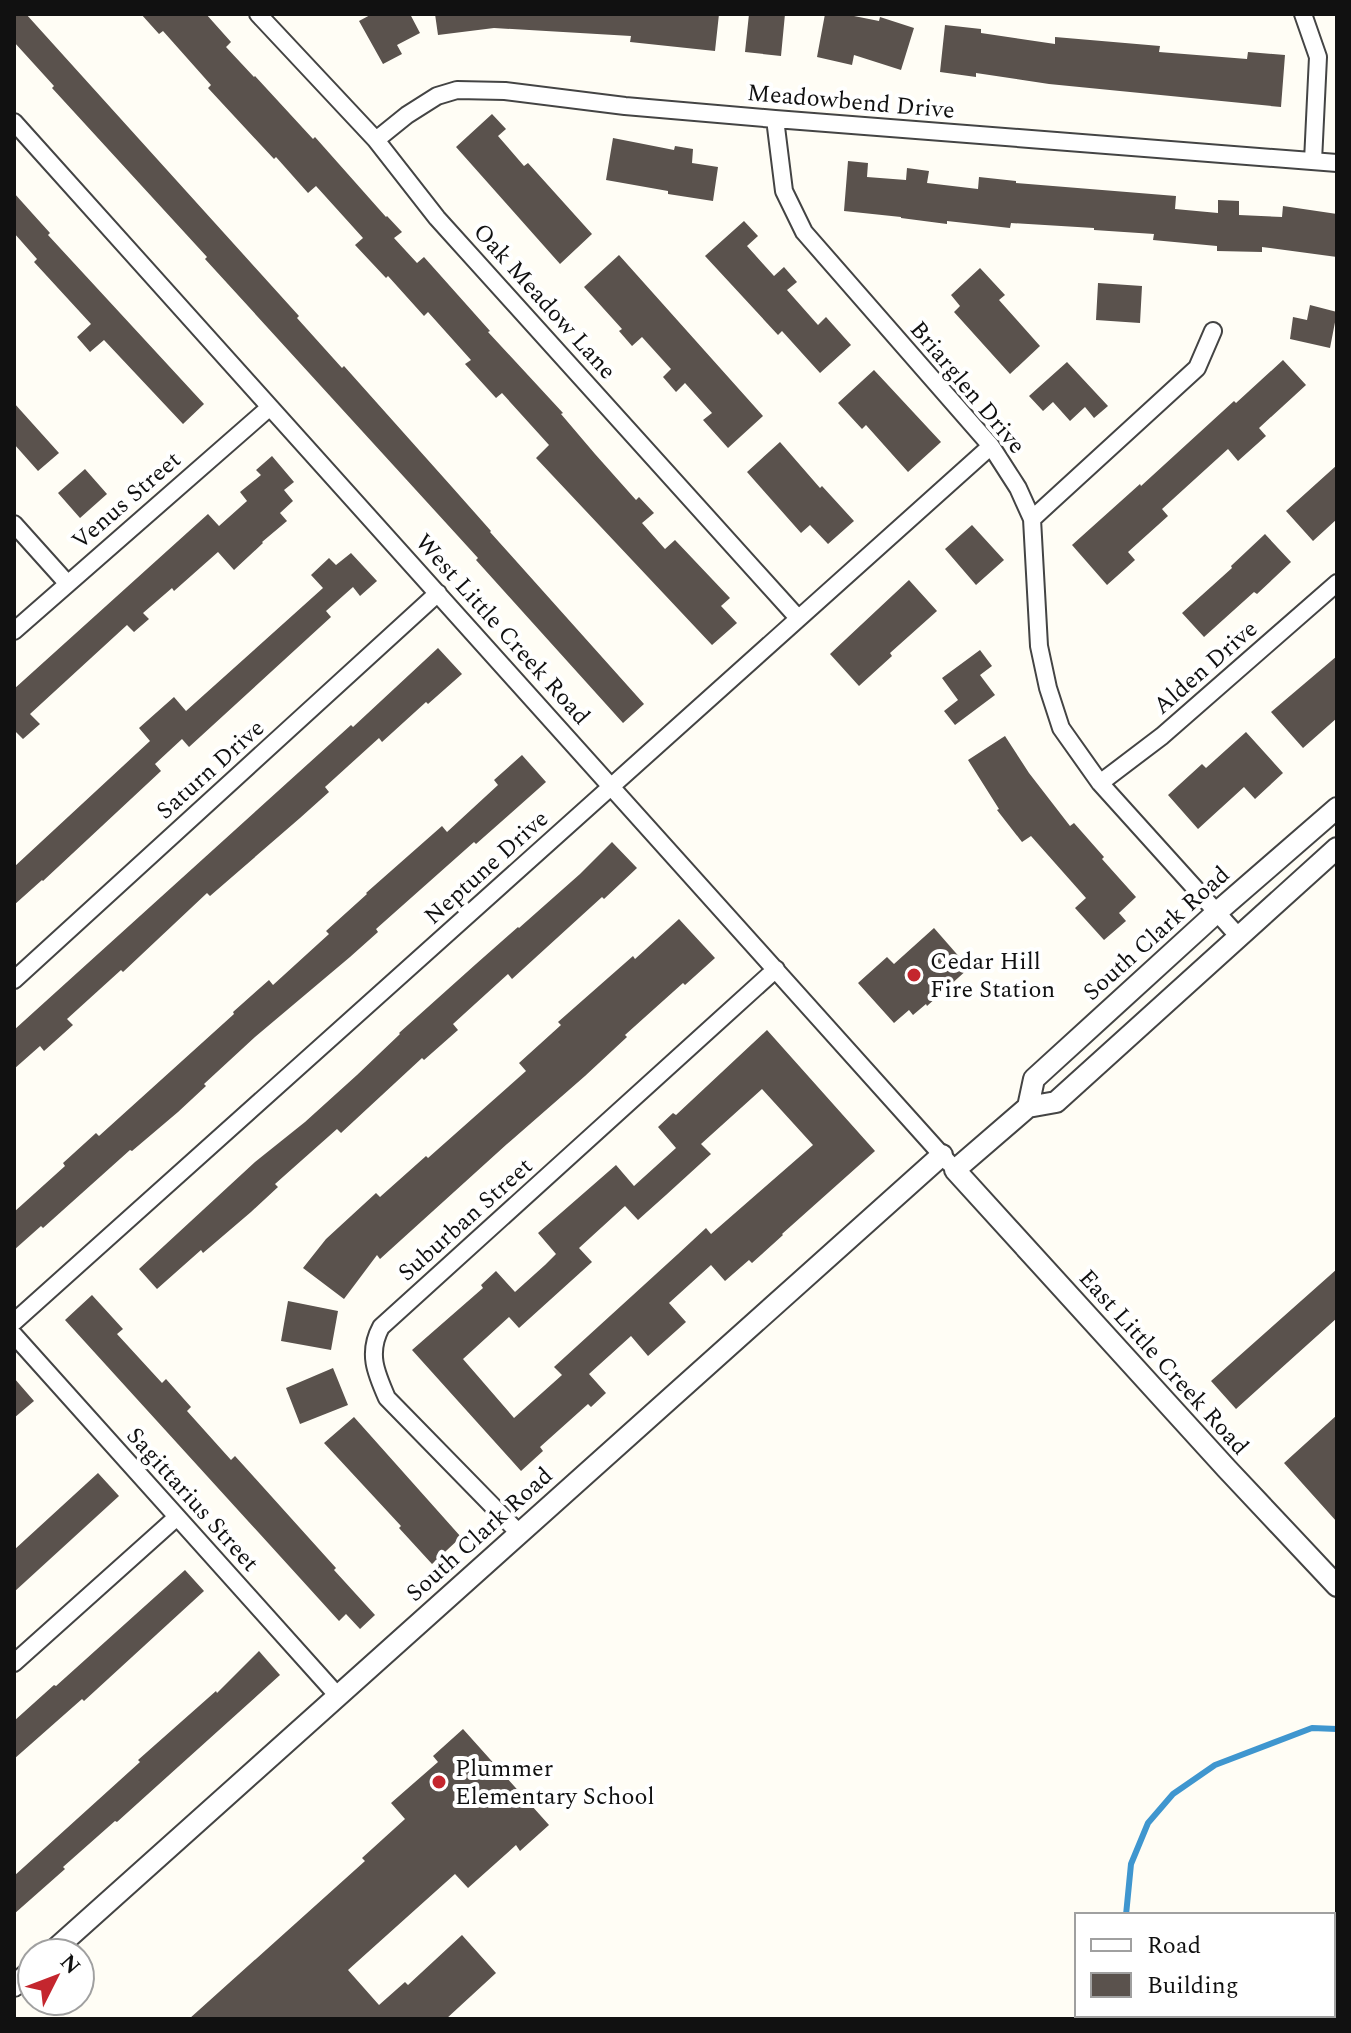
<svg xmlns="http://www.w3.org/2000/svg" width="1351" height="2033" font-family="Spectral,serif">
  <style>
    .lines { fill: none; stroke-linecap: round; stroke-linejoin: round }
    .stream { stroke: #3f96cf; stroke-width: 6 }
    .building { fill: #5a524d; fill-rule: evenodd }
    .minor-casing { stroke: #444; stroke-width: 20 }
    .tertiary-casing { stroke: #444; stroke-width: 24 }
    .minor { stroke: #fff; stroke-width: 16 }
    .tertiary { stroke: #fff; stroke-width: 20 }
    .poi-dot { fill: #c4262e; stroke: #fff; stroke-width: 3 }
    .labels { text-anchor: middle; stroke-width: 8; stroke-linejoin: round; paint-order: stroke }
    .street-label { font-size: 24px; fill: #111; stroke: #fff }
    .poi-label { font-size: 24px; fill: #111; stroke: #fff; text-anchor: start }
  </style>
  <rect width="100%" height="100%" fill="#fffdf5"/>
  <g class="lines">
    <path class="stream" d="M1126,1915l5,-51 17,-41 25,-29 42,-29 97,-37 25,1
      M1116,2019l1,-4"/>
  </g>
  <path class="building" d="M14,14h12l273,302 -2,2 45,50 2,-2 108,121 39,44 -1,1 154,172 -21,19 -147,-163 2,-2 -273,-299 2,-2 -155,-169 2,-2 -40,-44z
    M141,14h65l25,28 -5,5 28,30 1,-1 58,63 2,-2 71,80 1,-1 15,16 -8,6 23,25 7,-6 66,74 -2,1 75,81 -2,1 34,40 41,46 3,-3 15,16 -12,10 23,26 10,-9 55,58 -9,8 16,17 -25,22 -176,-187 13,-13 -47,-52 -6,5 -31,-34 6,-4 -43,-48 -4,4 -36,-40 -2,2 -31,-33 8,-7 -47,-52 -8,7 -32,-36 -2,2 -66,-71 3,-3 -48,-54 -4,3z
    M372,14h38l10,19 -23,12 5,9 -19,10 -24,-43z
    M435,14h284l-4,37 -85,-9 1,-6 -137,-8 -56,7z
    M749,14h36l-4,42 -36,-4z
    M825,14h19l35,7 1,-4 34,11 -13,42 -47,-15 -2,10 -35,-8z
    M945,25l36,4v4l74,11v-7l105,9 -1,6 88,7 1,-7 37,3 -4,52 -232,-23 -73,-11v4l-36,-5z
    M492,114l14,15 -8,7 26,30 4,-3 64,71 -32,30 -104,-117z
    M613,138l61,12 1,-4 18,3 -1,14 26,4 -5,34 -45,-7v-3l-62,-11z
    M848,161l20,2 -1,14 39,3 1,-12 22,3 -2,12 51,6 1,-12 37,4v2l160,13 -1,13 43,4v-13l21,1v14l43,2 1,-11 54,8v43l-75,-10v5l-45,-1v-5l-64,-6 1,-6 -60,-4v-2l-83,-5 -1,5 -63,-7v3l-46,-6v-1l-57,-6z
    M14,193l36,40 -2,2 156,169 -21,20 -79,-84 -14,12 -13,-15 14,-13 -57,-62 3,-3 -23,-26z
    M744,221l14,15 -11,10 27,30 10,-9 13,15 -10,8 31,35 8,-8 25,28 -31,28 -38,-42 -4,4 -73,-79z
    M619,255l144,161 -35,32 -25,-28 9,-7 -27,-30 -9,9 -13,-15 8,-8 -29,-32 -10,9 -13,-15 3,-2 -38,-42z
    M980,268l25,27 -6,5 41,46 -30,28 -56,-62 6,-6 -9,-11z
    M1098,283l44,3 -2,37 -44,-3z
    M1310,305l27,7 -7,36 -40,-9 3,-22 14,3z
    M1283,360l23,25 -47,43 7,8 -28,25 -10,-12 -66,60 6,7 -40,36 7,8 -28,25 -35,-40 68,-61 1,2 93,-85 2,2z
    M1067,362l41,44 -14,12 -9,-11 -15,14 -17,-19 -10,9 -14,-15z
    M874,370l67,72 -33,30 -42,-47 -4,4 -24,-26z
    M14,403l45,50 -21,18 -24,-27z
    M780,442l40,46 2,-2 32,35 -26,23 -18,-19 -9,8 -54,-61z
    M272,456l22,26 -10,8 9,11 -13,12 7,8 -25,21 1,1 -29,27 -16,-18 -44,39 -2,-3 -29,25 6,6 -15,13 -7,-7 -97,89 10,10 -17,15 -9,-9v-41l194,-175 11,12 28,-25 -7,-9 21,-17 -5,-5z
    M1337,465v54l-24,22 -27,-30z
    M85,469l22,25 -27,24 -22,-25z
    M972,525l32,35 -28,25 -31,-36z
    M1265,534l26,28 -34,32 -3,-2 -50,45 -22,-24 50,-45 -1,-2z
    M351,553l26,28 -17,15 -7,-9 -27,24 5,6 -142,130 -7,-8 -27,25 6,7 -118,110 -1,-1 -28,25v-38l136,-126 -11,-13 35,-31 12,14 137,-123 -12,-13 18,-17 7,7z
    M909,580l28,31 -47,42 2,3 -33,30 -29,-32z
    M438,648l24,26 -34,30 -2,-2 -44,40 -3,-4 -54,49 4,5 -29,26 -90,78 -3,-3 -84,79 -2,-2 -54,49 6,6 -29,26 -4,-5 -26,23v-39l337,-305 2,2z
    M980,650l12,16 -12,9 15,20 -40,30 -11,-14 14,-11 -16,-22z
    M1337,656v62l-34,30 -32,-36z
    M1246,732l37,41 -28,26 -11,-12 -46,42 -30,-34 34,-31 4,4z
    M1005,736l24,37 41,53 4,-3 30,34 -2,2 34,38 -17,16 7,8 -22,19 -29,-32 11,-10 -55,-62 -9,6 -25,-32 2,-1 -31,-49z
    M522,755l24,27 -70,62 -2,-2 -98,87 2,3 -28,25 -95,80 -51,47 2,2 -28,26 -46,39 -2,-1 -87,78 -2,-2 -27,24v-38l51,-46 -2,-3 33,-30 3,3 135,-122 -1,-2 36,-32 4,5 56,-51 -3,-3 41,-37 -1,-1 76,-67 5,6 51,-47 -4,-5z
    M612,842l25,26 -33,31 -2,-2 -90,82 -4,-5 -55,50 5,6 -34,30 -2,-2 -81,75 -4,-4 -62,55 3,3 -27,25 -48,41 -2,-3 -44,39 -18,-20 116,-107 50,-40 52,-47 43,-41 -1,-1 77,-69 42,-37 1,1 61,-54z
    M679,919l36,39 -30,27 -2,-2 -58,52 2,2 -42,39 -78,68 -127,115 -3,-4 -33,44 -41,-31 23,-29 50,-46 4,4 46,-41 2,2 98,-87 -7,-8 42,-38 -3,-3 75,-66 2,3z
    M934,928l35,40 -42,38 -1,-2 -13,11 -4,-5 -15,13 -36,-40 29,-26 7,7z
    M767,1030l108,121 -93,83 1,1 -31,28 -3,-3 -24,21 -14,-16 -42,38 17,19 -38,34 -17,-20 -42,38 17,19 -15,14 -3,-3 -48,43 3,4 -22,20 -109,-121 71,-62 -2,-3 15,-14 19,21 30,-27 11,-11 -18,-21 78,-68 18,21 42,-38 -18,-21 15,-14 3,2zM762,1089l51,56 -102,89 -5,-6 -28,26 -124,113 8,8 -48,43 -51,-59 46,-42 10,11 73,-66 -13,-14 46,-42 13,14 28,-25 45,-41 -10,-10z
    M1337,1269v49l-101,91 -25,-28z
    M92,1295l31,34 -6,5 45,49 4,-4 25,28 -4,4 44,49 4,-4 101,112 -2,2 41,45 -15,14 -14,-15 -7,7 -274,-301z
    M288,1301l50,10 -7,39 -50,-9z
    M333,1368l15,37 -48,19 -14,-36z
    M14,1378l20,23 -20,17z
    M1337,1415v107l-53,-59z
    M354,1417l107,120 -29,27 -33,-36 2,-2 -77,-83z
    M98,1473l21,23 -105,96v-42z
    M185,1570l19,21 -120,110 -2,-2 -68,60v-38l40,-36 2,1z
    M259,1651l21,24 -163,147 -2,-1 -52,46 2,2 -51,45v-38l126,-114 -2,-2 78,-69 1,2z
    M463,1729l86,96 -29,26 -4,-6 -48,43 -13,-14 -107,96 31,35 26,-23 3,3 54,-50 34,38 -50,46h-257l176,-158 -3,-3 43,-39 -14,-16 47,-41 -5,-6z"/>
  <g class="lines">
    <defs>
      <path id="minor" d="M258,14l118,126 61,78 361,400
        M1303,14l15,43 -5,104
        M775,119l9,72 20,41 187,214 27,42 14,31 7,127 9,42 13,40 39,55 139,154
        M14,122l935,1041
        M376,140l31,-25 30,-19 20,-6 48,1 120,15 150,13 562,44
        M1032,519l165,-151 16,-37
        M14,524l53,59
        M14,631l256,-224
        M1100,783l62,-47 175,-153
        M14,980l424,-387
        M14,1322l977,-876
        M14,1335l323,360
        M520,1534l-133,-136c-11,-25 -20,-45 -6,-71l395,-358
        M14,1663l163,-146"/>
      <path id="tertiary" d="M1337,848l-281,254 -28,5 -73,63 272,299 110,117
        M1028,1107l6,-28 182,-166 121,-105
        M51,1953l891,-798
        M14,1986l18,-16"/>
    </defs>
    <use href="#minor" class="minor-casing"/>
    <use href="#tertiary" class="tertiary-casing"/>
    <use href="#minor" class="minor"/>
    <use href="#tertiary" class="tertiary"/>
  </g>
  <g class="poi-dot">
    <circle cx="914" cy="975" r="8"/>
    <circle cx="439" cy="1782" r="8"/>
  </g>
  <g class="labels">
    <g class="street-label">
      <text transform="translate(851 101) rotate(5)" y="8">Meadowbend Drive</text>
      <text transform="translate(545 301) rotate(48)" y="8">Oak Meadow Lane</text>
      <text transform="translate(968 387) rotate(50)" y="8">Briarglen Drive</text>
      <text transform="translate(126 500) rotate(-41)" y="8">Venus Street</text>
      <text transform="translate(503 629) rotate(48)" y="8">West Little Creek Road</text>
      <text transform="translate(1205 667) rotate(-41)" y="8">Alden Drive</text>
      <text transform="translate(210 769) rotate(-42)" y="8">Saturn Drive</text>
      <text transform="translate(486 867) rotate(-42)" y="8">Neptune Drive</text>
      <text transform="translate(1156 933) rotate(-42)" y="8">South Clark Road</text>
      <text transform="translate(465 1219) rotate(-42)" y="8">Suburban Street</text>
      <text transform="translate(1164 1362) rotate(48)" y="8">East Little Creek Road</text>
      <text transform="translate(193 1499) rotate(48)" y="8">Sagittarius Street</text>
      <text transform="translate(479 1534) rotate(-42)" y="8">South Clark Road</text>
    </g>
    <g class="poi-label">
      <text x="930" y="969">Cedar Hill<tspan x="930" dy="28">Fire Station</tspan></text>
      <text x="455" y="1776">Plummer<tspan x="455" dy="28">Elementary School</tspan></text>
    </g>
  </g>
  <rect width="1351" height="2033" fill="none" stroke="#111111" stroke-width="32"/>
  <rect x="1075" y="1913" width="260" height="104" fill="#ffffff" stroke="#a0a0a0" stroke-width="2"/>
  <rect x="1091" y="1939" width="40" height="12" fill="#ffffff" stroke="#a0a0a0" stroke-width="2"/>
  <text x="1147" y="1953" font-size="24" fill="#111111">Road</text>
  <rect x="1091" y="1973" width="40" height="24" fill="#5a524d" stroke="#a0a0a0" stroke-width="2"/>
  <text x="1147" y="1993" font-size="24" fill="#111111">Building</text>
  <g transform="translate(56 1977) rotate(48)"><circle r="38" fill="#ffffff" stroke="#a0a0a0" stroke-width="2"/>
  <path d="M0-6L14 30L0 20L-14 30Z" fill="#c4262e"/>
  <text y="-12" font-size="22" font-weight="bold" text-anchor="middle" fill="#111111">N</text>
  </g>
</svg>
